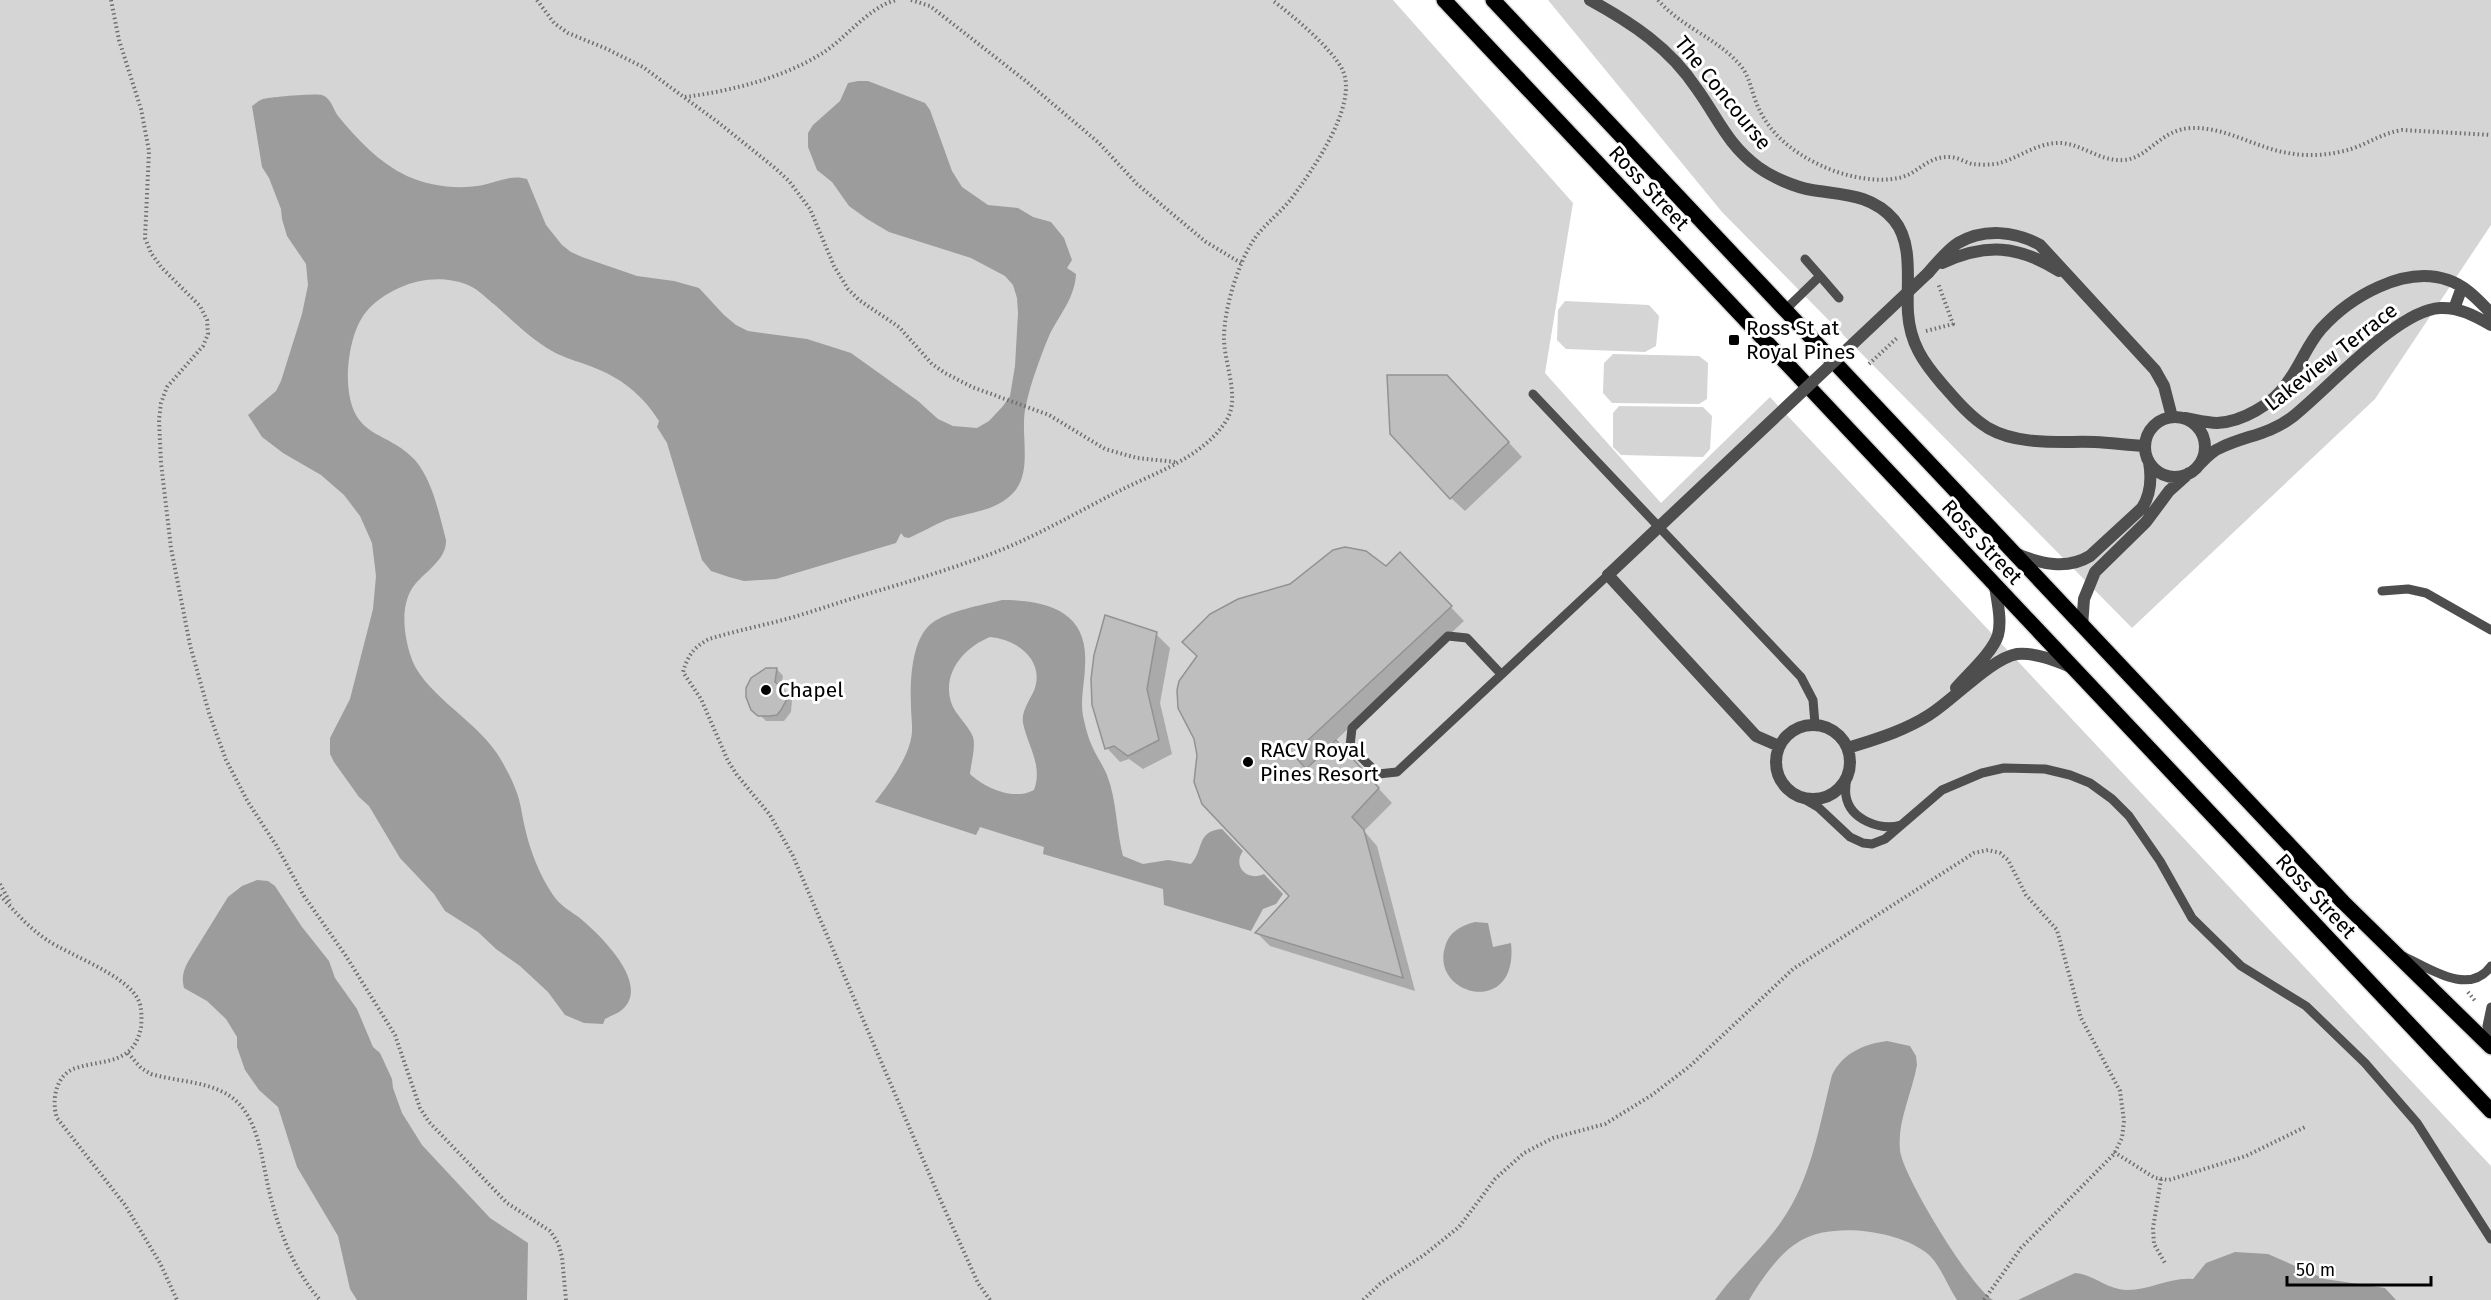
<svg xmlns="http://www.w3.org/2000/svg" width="2491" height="1300" font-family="'Fira Sans',sans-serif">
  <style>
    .green { fill: #d5d5d5 }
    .water { fill: #9c9c9c; fill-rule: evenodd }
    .shadow { fill: #0003 }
    .building { fill: #bebebe; stroke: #929292; stroke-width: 1.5 }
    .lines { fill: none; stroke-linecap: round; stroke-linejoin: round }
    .primary-casing { stroke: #dbdbdb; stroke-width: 18 }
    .path { stroke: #707070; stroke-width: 4; stroke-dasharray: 1.5 3; stroke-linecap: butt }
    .lane { stroke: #4e4e4e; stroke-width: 9 }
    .street { stroke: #4e4e4e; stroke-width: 12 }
    .primary { stroke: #000; stroke-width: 15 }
    .street-bridge { stroke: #4e4e4e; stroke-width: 12 }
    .poi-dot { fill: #000; stroke: #fff; stroke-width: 2 }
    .labels { text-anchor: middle; stroke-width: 6; stroke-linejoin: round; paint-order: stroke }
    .street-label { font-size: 21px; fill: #000; stroke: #fff }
    .poi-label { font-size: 21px; fill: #000; stroke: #fff; text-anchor: start }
  </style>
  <rect width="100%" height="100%" fill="#fff"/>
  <path class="green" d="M0,0h1393l180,203 -28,170 116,130 109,-106 721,769v134h-2491z
    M1548,0h943v225l-116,174 -243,229 -410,-416z
    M1565,301l84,4 10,11 -3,30 -11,6 -79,-3 -9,-9 1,-30z
    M1613,354l86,2 9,7 -1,36 -8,5 -87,-1 -9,-10 1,-30z
    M1619,406l84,1 9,9 -2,33 -7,8 -82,-2 -8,-8v-34z"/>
  <path class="water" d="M858,81h10l57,22 5,7 22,61 10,16 26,18 30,3 15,9 18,5 13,16 8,22 -5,8 9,6c-1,24 -17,41 -27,62 -9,22 -18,46 -23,69 -7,28 8,66 -13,88 -18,19 -44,19 -67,27 -12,5 -24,12 -37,18l-5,-1 -3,-4 -5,10 -120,36 -32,2 -15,-4 -18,-6 -9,-11 -35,-117 -10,-16 2,-6c-17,-27 -39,-44 -69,-55 -13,-5 -26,-8 -38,-15 -21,-12 -39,-30 -57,-46 -8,-6 -16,-15 -25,-19 -34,-16 -80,-2 -104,26 -14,17 -19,49 -18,70 3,58 38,47 67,78 18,21 24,54 31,80 1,20 -22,32 -33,47 -13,19 -9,47 -3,67 10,37 63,64 86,98 8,12 16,27 21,41 4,11 5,23 8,35 5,23 15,48 28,67 7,11 18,16 28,24 19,16 68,63 43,89 -6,6 -12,7 -19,11l-2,5 -19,-1 -19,-8 -17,-23 -28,-26 -24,-17 -18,-17 -33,-21 -11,-17 -34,-36 -31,-52 -10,-9 -25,-35 -4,-8v-16l20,-39 23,-90 3,-33 -4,-33 -12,-27 -16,-21 -23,-20 -38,-22 -21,-16 -14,-22 28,-24 5,-10 21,-67 6,-29 -2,-21 -19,-28 -5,-17 -1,-10 -12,-31 -7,-11 -10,-61c3,-2 7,-6 11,-7 5,-2 55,-6 59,-4 9,3 11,14 16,21 20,24 40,46 69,60 22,10 52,14 76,9 15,-3 29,-11 44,-6l19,46 16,20 9,7 11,5 55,19 37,5 25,7 25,27 12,10 12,6 59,8 44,14 67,48 20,18 15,7 24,2 12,-7 14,-15 7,-10 5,-30 3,-53 -1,-15 -4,-13 -8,-9 -34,-18 -82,-26 -22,-13 -18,-13 -17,-24 -15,-12 -9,-23v-14l5,-8 27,-24 8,-18z
    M1002,600c45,0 87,11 83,65 0,16 -5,35 -2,51 2,9 5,22 9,30 4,10 11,19 15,29 10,26 9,54 16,81l20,8 25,-4 23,4c13,-14 5,-33 31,-35l21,22c-11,15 4,31 21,23l19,20 -7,10 -13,5 -12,22 -87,-26 -1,-16 -120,-35 1,-7 -64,-20 -4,8 -101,-33c13,-17 29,-38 35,-59 4,-13 1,-24 1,-37 -1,-24 0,-67 21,-83 16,-12 50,-18 70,-23zM990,637c25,2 54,21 45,51 -4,11 -14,22 -12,35 5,24 20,42 11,67 -20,11 -49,-2 -64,-16 1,-11 6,-27 3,-37 -5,-13 -18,-22 -22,-35 -9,-30 14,-55 39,-65z
    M257,880l11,1 7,5 27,41 27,34 6,17 22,31 16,38 7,6 12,26 1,9 9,25 20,32 68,73 38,25 -1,57h-170l-7,-11 -12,-53 -41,-69 -19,-60 -19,-17 -14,-20 -8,-23v-10l-11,-18 -19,-18 -23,-13c-3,-11 0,-19 5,-28l39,-63 14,-11z
    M1475,922l13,1 5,24 18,-4c8,75 -81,53 -66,4 4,-15 15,-21 30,-25z
    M1887,1041l23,5 6,10 1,9c-5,28 -20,57 -17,85 2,25 72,139 93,150h-36c-11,-16 -17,-38 -33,-49 -30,-21 -93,-29 -124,-10 -21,12 -39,39 -51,59h-34c20,-28 46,-50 66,-78 31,-44 38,-96 51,-147 11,-22 32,-31 55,-34z
    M2235,1252l33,2 57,25 60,9 11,12h-378l57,-27c16,1 29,13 44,16 24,5 51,-13 74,-10l13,-16z"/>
  <path class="shadow" d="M1461,390l61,67 -57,54 -14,-13z
    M1386,568h28l50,53 -129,120 57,62 -28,28 13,15 38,145 -145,-45 -13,-13 34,-37 -93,-141z
    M1156,634l14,14 -10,55 12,51 -29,15 -14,-10 -9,3 -13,-14z
    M766,669h11l6,7 -2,11 11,13 -1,12 -7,9h-18l-17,-17z"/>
  <path class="building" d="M1387,375h60l62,67 -59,57 -60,-65z
    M1345,547l21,4 20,15 14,-14 52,54 -159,148 13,15 30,-29 43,48 -27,29 12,13 39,148 -148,-45 34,-37 -87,-92 -8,-22 3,-27 -3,-16 -16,-31 -1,-18 2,-9 18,-25 -15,-14 28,-28 28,-15 52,-15 43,-34z
    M1105,615l52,17 -10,57 12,51 -31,16 -14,-10 -9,3 -13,-44 -1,-26 3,-24z
    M766,668h11l-2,14 9,7 3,10 -6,11 -4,5 -7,1h-12l-7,-6 -5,-13v-9l5,-10z"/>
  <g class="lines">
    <defs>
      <path id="primary" d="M1444,0l1047,1111
        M1493,0l850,902 148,145"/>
    </defs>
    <use href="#primary" class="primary-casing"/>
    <path class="path" d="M111,0l8,40 22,69 8,42 -4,87 6,15 11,15 38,38 7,14 1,14 -5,12 -36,41 -6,16 -2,17 2,43 10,85 19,97 19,68 17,47 22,42 28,43 28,51 42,60 49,79 25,73 9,14 78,81 43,28 8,12 4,14 4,43
      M537,0l17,23 14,10 39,16 36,18 76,56 56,45 14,13 21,28 24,57 14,23 11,11 40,27 33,37 13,9 27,14 77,28 56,34 32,9 39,4
      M911,0l19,6 97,76 72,61 38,41 39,33 30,25 35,21
      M1658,0c23,27 59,38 82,65 9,10 11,24 16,37 12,31 36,50 66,64 24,11 63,20 88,8 12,-7 22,-17 37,-17 9,-1 17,5 25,7 9,1 20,1 28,-1 20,-6 37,-20 59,-20 22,0 41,19 65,17 25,-2 36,-31 68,-32 34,-1 64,20 96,25 20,4 44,2 63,-4 18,-6 32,-16 51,-19l89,5
      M685,97c46,-6 97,-19 136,-43 25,-15 46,-46 75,-54
      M1926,331l27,-7 -15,-41
      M1869,364l28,-26
      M0,884l11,20
      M0,895c15,17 28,32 47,45 23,15 75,34 89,56 6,8 6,21 5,31 -7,38 -37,32 -65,41 -20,6 -25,32 -19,50l68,87 35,58 17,37
      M2468,992l8,10
      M128,1053l13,15 10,6c24,7 50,7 72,18 39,19 38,74 49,110 9,34 24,71 48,98
      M2114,1152l41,26 14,2 77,-24 59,-29
      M2161,1179l-8,49 1,16 11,19
      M990,1300l-12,-17 -38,-84 -147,-343 -23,-41 -33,-40 -9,-14 -27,-62 -18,-27c5,-17 11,-25 26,-33 20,-6 41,-11 62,-16 29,-7 57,-17 86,-26 44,-13 88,-26 131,-42 46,-17 89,-43 133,-65 36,-18 82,-33 105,-69 15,-23 -2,-57 -2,-83 0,-29 14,-76 31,-100 10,-14 25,-25 36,-39 21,-28 67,-93 52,-128 -10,-22 -51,-56 -71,-71
      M1363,1300l17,-16 44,-29 35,-28 36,-48 29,-26 29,-15 52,-14 47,-29 38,-29 103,-97 181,-116 14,-3 12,3 8,7 18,35 31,35 24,88 39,73 4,30 -2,17 -8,16 -93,94 -37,52"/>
    <path class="lane" d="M1820,276l19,22
      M1785,310l35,-34 -15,-17
      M1533,394l268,283 12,23 2,24
      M2382,591l26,-2 18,4 65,37
      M1501,674l-34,-36 -19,-2 -96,92 -2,18 28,28 19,-2 211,-197
      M1847,777c-1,6 -2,13 -1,19 4,24 35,35 55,29
      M1801,797l17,10 32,30 13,6 9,1 13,-5 57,-49 40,-17 22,-5 41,1 25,6 20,8 22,16 17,17 31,45 32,57 49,48 65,40 59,57 52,60 74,116
      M2403,956c26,12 66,41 88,10
      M2491,1043l-4,-17 4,-19"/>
    <path class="street" d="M1590,0c42,23 80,48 107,89 21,29 30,55 61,78 14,10 36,20 54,23 31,5 60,4 82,30 20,24 12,64 14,93 2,30 15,49 34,71 14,16 28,33 46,44 31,18 73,13 107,14 17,1 33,3 50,4
      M1942,263c44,-20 76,-18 117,8
      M1928,273c9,-10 19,-23 30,-30 26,-15 57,-12 82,2l115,125 9,16 8,31
      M2454,309l8,-22
      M2145 447a30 30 0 1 1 60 0a30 30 0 1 1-60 0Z
      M2185,418c11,2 22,5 32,5 25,-1 56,-19 70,-40 13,-17 20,-38 34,-54 29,-32 83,-64 127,-49 18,6 30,20 43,33
      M2199,465c6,-6 13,-14 21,-17 24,-12 48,-13 71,-30 35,-27 106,-108 149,-110 19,-1 35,8 51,17
      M2017,554c24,10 50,16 73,2l52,-48c9,-14 10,-29 7,-46
      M1608,575l148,161 23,10
      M2082,626l2,-27 11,-27 51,-50 23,-31 20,-18
      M1956,688c12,-14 37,-36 42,-53 4,-15 -1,-34 -3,-49
      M1776 762a37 37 0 1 1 74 0a37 37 0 1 1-74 0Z
      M1848,748c28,-9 56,-17 81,-33 24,-15 63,-57 88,-61 17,-2 39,7 54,13"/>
    <use href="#primary" class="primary"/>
    <path class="street-bridge" d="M1608,575l320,-302"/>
  </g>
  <g class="poi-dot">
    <rect x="1728" y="334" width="12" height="12" rx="3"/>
    <circle cx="766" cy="690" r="6"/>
    <circle cx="1248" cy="762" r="6"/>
  </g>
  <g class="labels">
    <g class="street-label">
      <text transform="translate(1723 93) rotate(51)" y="7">The Concourse</text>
      <text transform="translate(1649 188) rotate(47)" y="7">Ross Street</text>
      <text transform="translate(2331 357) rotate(-38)" y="7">Lakeview Terrace</text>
      <text transform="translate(1982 542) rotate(47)" y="7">Ross Street</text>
      <text transform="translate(2316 896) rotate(47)" y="7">Ross Street</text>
    </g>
    <g class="poi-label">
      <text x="1746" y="335">Ross St at<tspan x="1746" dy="24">Royal Pines</tspan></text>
      <text x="778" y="697">Chapel</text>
      <text x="1260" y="757">RACV Royal<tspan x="1260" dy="24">Pines Resort</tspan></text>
    </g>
  </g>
  <path d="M2287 1276v9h144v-9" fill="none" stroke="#000000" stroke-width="3"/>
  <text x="2296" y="1276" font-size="18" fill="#000000" stroke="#ffffff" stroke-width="4.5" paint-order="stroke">50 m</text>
</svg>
